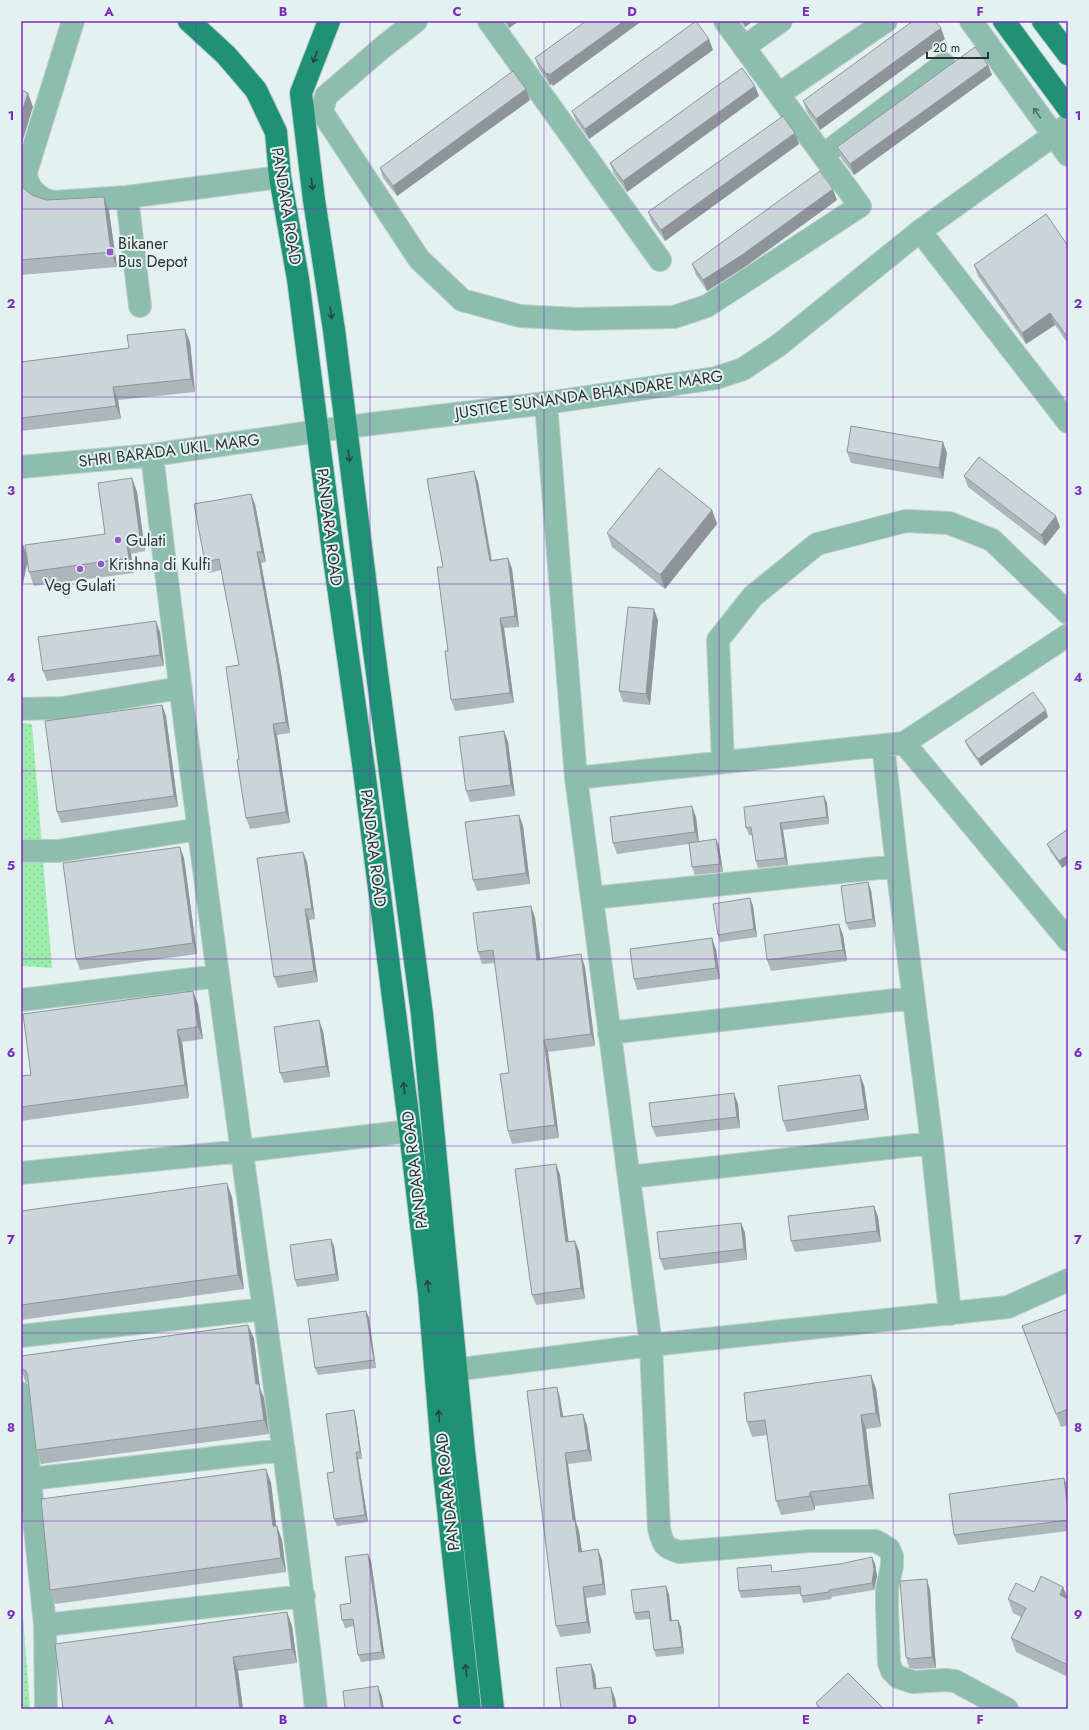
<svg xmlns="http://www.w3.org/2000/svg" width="1089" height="1730" font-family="Jost,sans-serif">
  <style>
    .grass { fill: url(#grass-dots) }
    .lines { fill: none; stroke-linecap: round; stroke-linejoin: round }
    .minor-casing { stroke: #bfcbcb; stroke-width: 24 }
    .major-casing { stroke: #bfcbcb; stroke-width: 24 }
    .minor { stroke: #8dbdad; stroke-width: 22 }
    .major { stroke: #1f9276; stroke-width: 22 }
    .wall { fill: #adb7bb }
    .shaded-wall { fill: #8d9598 }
    .building { fill: #c9d5d9; stroke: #8d9598 }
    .oneway { stroke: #2a4540 }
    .oneway2 { stroke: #536a63 }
    .grid { fill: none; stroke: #7b2cbf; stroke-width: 1; stroke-opacity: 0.55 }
    .poi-dot { fill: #9657ce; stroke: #e4f1f1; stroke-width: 1.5 }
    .labels { text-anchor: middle; stroke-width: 4; stroke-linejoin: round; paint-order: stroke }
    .street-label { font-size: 16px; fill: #2d3232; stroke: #e4f1f1 }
    .poi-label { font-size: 16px; fill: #2d3232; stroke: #e4f1f1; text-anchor: start }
    .neatline { fill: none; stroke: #7b2cbf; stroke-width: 1.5 }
    .grid-label { font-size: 13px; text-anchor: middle; font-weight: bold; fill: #7b2cbf }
  </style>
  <defs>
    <pattern id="grass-dots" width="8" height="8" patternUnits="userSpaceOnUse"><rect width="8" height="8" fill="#9cedac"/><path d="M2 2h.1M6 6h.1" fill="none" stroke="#87cc94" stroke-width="1.8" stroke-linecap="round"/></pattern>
  </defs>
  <rect width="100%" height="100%" fill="#e4f1f1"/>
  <path class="grass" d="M21,723l11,1 20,244 -31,-2z
    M21,1590l1,12 8,107h-9z"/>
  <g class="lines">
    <defs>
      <path id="minor" d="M73,21l-47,151c0,15 13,28 28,30l73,-5 153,-20
        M416,21l-33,26 -57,49 -4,16 97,147 43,41 58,16 56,3 98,-2 33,-11 153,-100 -135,-185
        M489,21l171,239
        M971,21l97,134
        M744,47l37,-26
        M779,94l107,-73
        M823,155l121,-91
        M127,197l13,109
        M920,231l148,191
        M546,403l30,375 75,567 8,184c4,15 5,19 21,23l130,-11h66l13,8 3,7v10l-5,23v19l2,55 3,8 6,6 15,5 33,-2 9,1 52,28
        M152,455c30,255 64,509 99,763 23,163 47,327 65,491
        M21,467l131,-12 194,-28 200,-24 170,-25 27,-9 36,-24 141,-114 148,-106
        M21,709l41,-1 118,-20
        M904,743l164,197
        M883,745l14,121 35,277 18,171
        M723,762l-5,-122 35,-44 64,-52 89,-23 43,2 43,17 76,73
        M576,778l328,-35 164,-108
        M21,851h37l141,-22
        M592,898l305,-32
        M21,1000l197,-24
        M609,1033l304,-35
        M21,1173l221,-22 168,-20
        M629,1177l303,-34
        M21,1336l243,-27
        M437,1372l214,-27 357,-38 60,-27
        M21,1393l24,232 1,84
        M30,1479l254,-29
        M45,1625l259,-29"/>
      <path id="major" d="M189,21l37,34 30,35 20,42 4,45 18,102 34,265 32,226 46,361 19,162 14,170 27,246
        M329,21l-28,72 13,107 20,130 39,313 49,371 42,437 29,258
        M1004,21l64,87
        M1043,21l25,33"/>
    </defs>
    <use href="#minor" class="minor-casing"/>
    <use href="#major" class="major-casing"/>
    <use href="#minor" class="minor"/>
    <use href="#major" class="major"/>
  </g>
  <path class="wall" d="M504,21h15l-10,7z
    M586,21l-33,65 -1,-2 -2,1 -11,-16 -4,-11z
    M740,21h13l-8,6z
    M945,39l-125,91 -13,-18 -4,-11z
    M713,50l-124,89 -13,-18 -4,-10z
    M988,65l4,10 -138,100 -13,-17 -4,-11z
    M759,96l-132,96 -13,-18 -4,-11z
    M530,100l-133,96 -14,-18 -3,-10z
    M795,133l4,11 -134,97 -13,-18 -4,-11z
    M21,186l11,9 14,5 63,11 8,56 -96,8z
    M837,200l-91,66 -39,25 -11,-16 -4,-11z
    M1068,246v98l-13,-19 -29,19 -48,-68 -4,-11z
    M190,342l5,50 -77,8 3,19 -100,12v-69z
    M847,452l100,1 -4,26 -92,-16z
    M474,471l4,11 14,78 16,-2 4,11 7,58 -15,1 10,75 -59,8 -4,-11 -8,-133z
    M964,476l96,51 -15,19 -77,-59z
    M132,478l5,14 8,59 -14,3 3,19 -100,13 -5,-14 -2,-8 -5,24h-1v-43h2l3,7 79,-18z
    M255,504l11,58 -5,1 20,110 9,60 -13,2 13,88 -40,6 -4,-11 -7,-59v-94l-18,-95 -12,3 -4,-11z
    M712,510l5,14 -52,65 -53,-42 -5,-14z
    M658,620l-8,85 -27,-3 -4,-11z
    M160,632l4,34 -117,15 -4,-10z
    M162,705l4,11 12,91 -117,16 -4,-11z
    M1048,717l-67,49 -13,-18 -3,-7z
    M504,731l4,11 7,54 -45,6 -4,-11z
    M827,803l2,21 -46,6 5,35 -30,3 -2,-7 -4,-26h-3l-3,-7z
    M519,815l4,11 7,58 -53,7 -4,-11z
    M696,817l3,25 17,-3 3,7 4,26 -28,3 -3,-8 -3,-23 -72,10 -4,-11z
    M1068,829l-6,39 -12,-17 -3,-7z
    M303,852l4,10 8,57 -6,1 9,62 -40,6 -4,-11z
    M184,858l13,96 -117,16 -4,-11z
    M871,890l5,37 -27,3 -3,-7z
    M750,898l3,8 4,31 -37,5 -2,-7z
    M531,906l4,12 5,41 45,8 10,79 -47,6 11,86 -47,6 -4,-13 1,-58 -14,-110 -13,1 -4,-12z
    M843,935l4,26 -76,10 -4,-11z
    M716,949l4,30 -83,11 -3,-11z
    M198,1004l5,35 -21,3 7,56 -168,23v-45l10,-1z
    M323,1031l7,46 -46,6 -4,-10z
    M864,1085l5,35 -82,12 -4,-11z
    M738,1104l2,24 -84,9 -4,-10z
    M556,1164l4,11 8,66h7l4,10 6,48 -49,6 -4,-10z
    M232,1197l12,92 -223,31v-109z
    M874,1206l4,11 3,25 -86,10 -4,-11z
    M741,1223l4,10 2,27 -83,10 -4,-11z
    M331,1239l3,7 5,35 -42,6 -2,-7z
    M1068,1309v116l-7,2 -39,-101z
    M366,1311l3,7 7,50 -58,7 -3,-7z
    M248,1325l6,14 6,49 4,10 5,36 -228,30 -5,-14 -7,-66 -4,-3 -4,-12v-13z
    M871,1375l5,14 5,38 -15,2 8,70 -59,7v4l-34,5 -5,-14 -9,-66 -15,2 -5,-15z
    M557,1387l3,11 3,19 24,8 5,36 -24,3 8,58 3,9 3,20 20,9 4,35 -20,3 5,35 -31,4 -4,-11z
    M354,1410l2,8 6,41h-4l10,63 -31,4 -3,-7v-47z
    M266,1469l5,14 5,43 6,14 4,32 -231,32 -5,-14z
    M1064,1478l4,11v42l-110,14 -4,-10z
    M368,1554l3,7 14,98 -24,3 -3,-7 -4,-29 -9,2 -3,-8 9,-17z
    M875,1564l2,12 -3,14 -43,7 1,2 -29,4 -2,-9 -60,4 -2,-7 35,-19z
    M1063,1587l5,12v78l-52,-25 -5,-14 10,-21 -8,-4 -5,-14z
    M930,1590l6,78 -21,1 -6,-1 -3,-11z
    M669,1594l3,27 6,-1 3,7 3,27 -28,3 -2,-7 -4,-31 -14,1 -2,-7z
    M287,1612l5,14 5,37 -59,8 5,38h-180z
    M816,1703l68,6h-66z"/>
  <path class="shaded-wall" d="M507,21h12l-10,7z
    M624,21h18l-89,65 -4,-11z
    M743,21h10l-8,6z
    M941,28l4,11 -125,91 -4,-11z
    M709,39l4,11 -124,89 -4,-10z
    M988,65l4,10 -138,100 -4,-11z
    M548,73l4,11 -2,1 -4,-11z
    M755,86l4,10 -132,96 -4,-11z
    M526,89l4,11 -133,96 -4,-10z
    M28,93l5,14 -12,39v-31z
    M795,133l4,11 -134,97 -4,-11z
    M833,189l4,11 -91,66 -39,25 -4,-11z
    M104,197l5,14 8,56 -6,-15z
    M1050,313l5,12 -29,19 -4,-11z
    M185,329l5,13 5,50 -4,-13z
    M113,387l5,13 3,19 -5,-13z
    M943,442l4,11 -4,26 -4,-11z
    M474,471l4,11 15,89 -3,-10z
    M132,478l5,14 8,59 -5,-14z
    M251,494l4,10 11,58 -4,-10z
    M712,510l5,14 -52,65 -5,-14z
    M1056,516l4,11 -15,19 -4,-11z
    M126,539l5,15 3,19 -5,-15z
    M23,545l5,14 -6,29 -1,-2v-31z
    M257,552l4,11 20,110 9,60 -4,-11z
    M508,558l4,11 7,58 -4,-11z
    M654,609l4,11 -8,85 -4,-11z
    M500,618l4,10 10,75 -4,-10z
    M156,621l4,11 4,34 -4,-11z
    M162,705l4,11 12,91 -4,-11z
    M1046,710l2,7 -67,49 -3,-7z
    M273,724l4,11 13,88 -4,-11z
    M504,731l4,11 7,54 -4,-11z
    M824,796l3,7 2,21 -2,-7z
    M692,806l4,11 3,26 -4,-11z
    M519,815l4,11 7,58 -4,-11z
    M780,823l3,7 5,35 -3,-7z
    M716,839l3,7 4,26 -3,-8z
    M180,847l4,11 13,96 -4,-11z
    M303,852l4,10 8,57 -3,-10z
    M1068,855v9l-6,4 -3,-7z
    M868,882l3,8 5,37 -3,-8z
    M750,898l3,8 4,31 -3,-8z
    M531,906l4,12 7,54 -5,-12z
    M305,909l4,11 9,62 -4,-11z
    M839,924l4,11 4,26 -4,-11z
    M712,938l4,11 4,30 -4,-11z
    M581,954l4,13 10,79 -4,-12z
    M193,991l5,13 5,35 -5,-12z
    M319,1020l4,11 7,46 -4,-11z
    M177,1030l5,12 7,56 -4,-13z
    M544,1040l4,12 11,86 -4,-13z
    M860,1075l4,10 5,35 -4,-11z
    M734,1093l4,11 2,24 -3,-11z
    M556,1164l4,11 10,77 -4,-10z
    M227,1183l5,14 12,92 -6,-14z
    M874,1206l4,11 3,25 -4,-11z
    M741,1223l4,10 2,27 -3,-11z
    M331,1239l3,7 5,35 -3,-7z
    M575,1241l4,10 6,48 -4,-11z
    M366,1311l3,7 7,50 -2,-8z
    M248,1325l6,14 6,49 4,10 5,36 -5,-14 -8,-36z
    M871,1375l5,14 5,38 -5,-14z
    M557,1387l3,11 5,30 -4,-11z
    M354,1410l2,8 6,41 -2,-7z
    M583,1414l4,11 5,36 -4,-11z
    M861,1415l5,14 8,70 -5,-14z
    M356,1452l2,7 10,63 -3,-7z
    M565,1453l3,11 8,58 3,9 4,31 -4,-10 -6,-32z
    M266,1469l5,14 7,57 -5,-14z
    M1064,1478l4,11v22z
    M810,1492l5,14v4l-5,-14z
    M277,1526l5,14 4,32 -5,-14z
    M598,1549l4,11 4,35 -3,-11z
    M368,1554l3,7 14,98 -3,-7z
    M872,1557l3,7 2,12 -3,14 -2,-7z
    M927,1579l3,11 6,78 -4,-11z
    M666,1586l3,8 3,34 -2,-7z
    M583,1587l3,11 5,35 -4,-11z
    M1063,1587l5,12 -8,-4z
    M287,1612l5,14 5,37 -5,-14z
    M678,1620l3,7 3,27 -2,-7z
    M233,1657l5,14 5,38h-3z
    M591,1664l4,10 3,26 -4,-11z
    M378,1686l4,11 2,12h-2z
    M611,1687l4,11 2,11h-3z"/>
  <path class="building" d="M586,21h38l-75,54 -1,-2 -2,1 -11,-16z
    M696,21l13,18 -124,90 -13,-18z
    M913,21h22l6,7 -125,91 -13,-18z
    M975,47l13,18 -138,99 -13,-17z
    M742,68l13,18 -132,95 -13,-18z
    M513,71l13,18 -133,97 -13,-18z
    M21,90l7,3 -7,22z
    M783,116l12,17 -134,97 -13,-18z
    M820,171l13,18 -91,66 -39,25 -11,-16z
    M21,186l11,9 14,5 58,-3 7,55 -90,8z
    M1046,214l22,32v92l-18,-25 -28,20 -48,-68z
    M185,329l6,50 -78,8 3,19 -95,12v-56l108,-14 -2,-13z
    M851,426l92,16 -4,26 -92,-16z
    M979,457l77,59 -15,19 -77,-59z
    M659,468l53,42 -52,65 -53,-42z
    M474,471l16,90 18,-3 7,58 -15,2 10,75 -59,7 -6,-49h3l-11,-84h6l-16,-88z
    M132,478l8,59 -14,2 3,19 -100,14 -4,-27 80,-11 -7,-51z
    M251,494l11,58h-5l20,110 9,60 -13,2 13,88 -40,6 -9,-58 2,-1 -13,-92 13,-2 -20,-106 -14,3 -11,-58z
    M21,545h2l-2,10z
    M628,607l26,2 -8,85 -27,-3z
    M156,621l4,34 -117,16 -5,-34z
    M1033,692l13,18 -68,49 -13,-18z
    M162,705l12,91 -117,16 -12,-91z
    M504,731l7,54 -45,6 -7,-54z
    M824,796l3,21 -47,6 5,35 -29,3 -5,-34 -5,1 -2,-21z
    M692,806l3,26 -82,11 -3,-26z
    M519,815l7,58 -53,7 -8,-58z
    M1068,829v26l-9,6 -12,-17z
    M716,839l4,25 -28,3 -3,-24z
    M180,847l13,96 -117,16 -13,-96z
    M303,852l9,57h-7l9,62 -40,6 -17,-119z
    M868,882l5,37 -27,4 -5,-37z
    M750,898l4,31 -36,6 -5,-31z
    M531,906l6,54 44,-6 10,80 -47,6 11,85 -47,6 -8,-57 9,-1 -16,-123 -15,2 -5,-39z
    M839,924l4,26 -76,10 -3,-25z
    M712,938l4,30 -82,11 -4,-30z
    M193,991l5,36 -21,3 8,55 -164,22v-31l10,-1 -8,-61z
    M319,1020l7,46 -46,7 -6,-46z
    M860,1075l5,34 -82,12 -5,-35z
    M734,1093l3,24 -85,10 -3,-24z
    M556,1164l10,78 9,-1 6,47 -49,7 -17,-126z
    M227,1183l11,92 -217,30v-94z
    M874,1206l3,25 -86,10 -3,-25z
    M741,1223l3,26 -84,10 -3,-27z
    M331,1239l5,35 -41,6 -5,-35z
    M1068,1309v100l-12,5 -34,-88z
    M366,1311l8,49 -59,8 -7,-49z
    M248,1325l8,59h3l5,36 -228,30 -8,-72 -2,-7 -5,-3v-12z
    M871,1375l5,38 -15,2 8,70 -59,7v4l-34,5 -11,-81 -18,2 -3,-29z
    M557,1387l4,30 22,-3 5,36 -23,3 8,67h2l4,32 19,-3 5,35 -20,3 4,35 -31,4 -29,-235z
    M354,1410l6,42h-4l9,63 -31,4 -7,-46 7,-1 -8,-58z
    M266,1469l7,57h4l4,32 -231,32 -9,-91z
    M1064,1478l4,33v9l-114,15 -5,-41z
    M368,1554l14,98 -24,3 -5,-36 -11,1 -2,-15 11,-2 -6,-46z
    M872,1557l2,12 -2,14 -43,7v2l-28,4 -1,-10 -61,5 -2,-23 34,-3 1,7 68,-8z
    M1041,1576l22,11 -3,8 8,4v66l-57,-27 15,-30 -18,-9 8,-16 18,9z
    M927,1579l5,78 -21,2 -5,-2 -6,-76z
    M666,1586l4,35 8,-1 4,27 -28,3 -5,-39 -15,2 -3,-23z
    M287,1612l5,37 -59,8 7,52h-177l-8,-65z
    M591,1664l3,25 17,-2 3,22h-53l-5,-41z
    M848,1673l36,36h-63l-5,-6z
    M378,1686l4,23h-37l-2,-18z"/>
  <defs><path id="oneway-shaft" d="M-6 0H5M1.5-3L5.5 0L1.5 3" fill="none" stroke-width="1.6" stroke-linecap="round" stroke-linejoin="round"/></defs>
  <g class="oneway">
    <use href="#oneway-shaft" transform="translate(315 57) rotate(111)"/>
    <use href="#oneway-shaft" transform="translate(312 184) rotate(83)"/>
    <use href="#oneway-shaft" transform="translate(331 313) rotate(81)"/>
    <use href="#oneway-shaft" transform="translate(349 456) rotate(83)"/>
    <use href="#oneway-shaft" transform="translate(404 1088) rotate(-97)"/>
    <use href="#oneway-shaft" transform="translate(428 1286) rotate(-97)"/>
    <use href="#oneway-shaft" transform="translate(439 1416) rotate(-94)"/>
    <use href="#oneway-shaft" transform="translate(466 1670) rotate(-96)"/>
  </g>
  <use class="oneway2" href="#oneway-shaft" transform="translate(1037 113) rotate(-125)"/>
  <path class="grid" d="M196,21v1688M370,21v1688M544,21v1688M719,21v1688M893,21v1688M21,209h1047M21,397h1047M21,584h1047M21,771h1047M21,959h1047M21,1146h1047M21,1333h1047M21,1521h1047"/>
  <g class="poi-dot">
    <rect x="106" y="248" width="8" height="8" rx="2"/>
    <circle cx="118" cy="540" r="4"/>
    <circle cx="101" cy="564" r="4"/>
    <circle cx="80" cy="569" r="4"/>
  </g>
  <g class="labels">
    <g class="street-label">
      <text transform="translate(287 206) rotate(81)" y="6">PANDARA ROAD</text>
      <text transform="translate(589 394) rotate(-8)" y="6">JUSTICE SUNANDA BHANDARE MARG</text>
      <text transform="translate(169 450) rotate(-7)" y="6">SHRI BARADA UKIL MARG</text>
      <text transform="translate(330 527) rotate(83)" y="6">PANDARA ROAD</text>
      <text transform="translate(374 848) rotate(83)" y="6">PANDARA ROAD</text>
      <text transform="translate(414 1170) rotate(-97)" y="6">PANDARA ROAD</text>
      <text transform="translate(447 1492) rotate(-96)" y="6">PANDARA ROAD</text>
    </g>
    <g class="poi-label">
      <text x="118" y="249">Bikaner<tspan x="118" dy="18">Bus Depot</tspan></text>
      <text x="126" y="546">Gulati</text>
      <text x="109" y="570">Krishna di Kulfi</text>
      <text x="80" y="591" text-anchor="middle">Veg Gulati</text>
    </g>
  </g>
  <rect width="1089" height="1730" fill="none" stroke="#e4f1f1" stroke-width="44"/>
  <path d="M927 52v6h61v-6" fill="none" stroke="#2d3232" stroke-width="2"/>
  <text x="933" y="52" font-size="12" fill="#2d3232" stroke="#e4f1f1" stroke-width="3" paint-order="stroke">20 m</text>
  <rect x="22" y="22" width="1045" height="1686" class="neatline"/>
  <g class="grid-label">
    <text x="109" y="16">A</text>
    <text x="283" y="16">B</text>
    <text x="457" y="16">C</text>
    <text x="632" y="16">D</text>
    <text x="806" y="16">E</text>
    <text x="980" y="16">F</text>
    <text x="11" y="120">1</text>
    <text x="1078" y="120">1</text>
    <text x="11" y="308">2</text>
    <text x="1078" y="308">2</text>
    <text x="11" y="495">3</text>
    <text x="1078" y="495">3</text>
    <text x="11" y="682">4</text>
    <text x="1078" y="682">4</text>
    <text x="11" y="870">5</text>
    <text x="1078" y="870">5</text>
    <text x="11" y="1057">6</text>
    <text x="1078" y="1057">6</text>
    <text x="11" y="1244">7</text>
    <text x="1078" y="1244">7</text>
    <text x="11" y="1432">8</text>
    <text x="1078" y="1432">8</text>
    <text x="11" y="1619">9</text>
    <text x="1078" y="1619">9</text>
    <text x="109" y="1724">A</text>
    <text x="283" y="1724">B</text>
    <text x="457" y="1724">C</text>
    <text x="632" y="1724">D</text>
    <text x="806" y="1724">E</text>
    <text x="980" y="1724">F</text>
  </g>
</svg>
